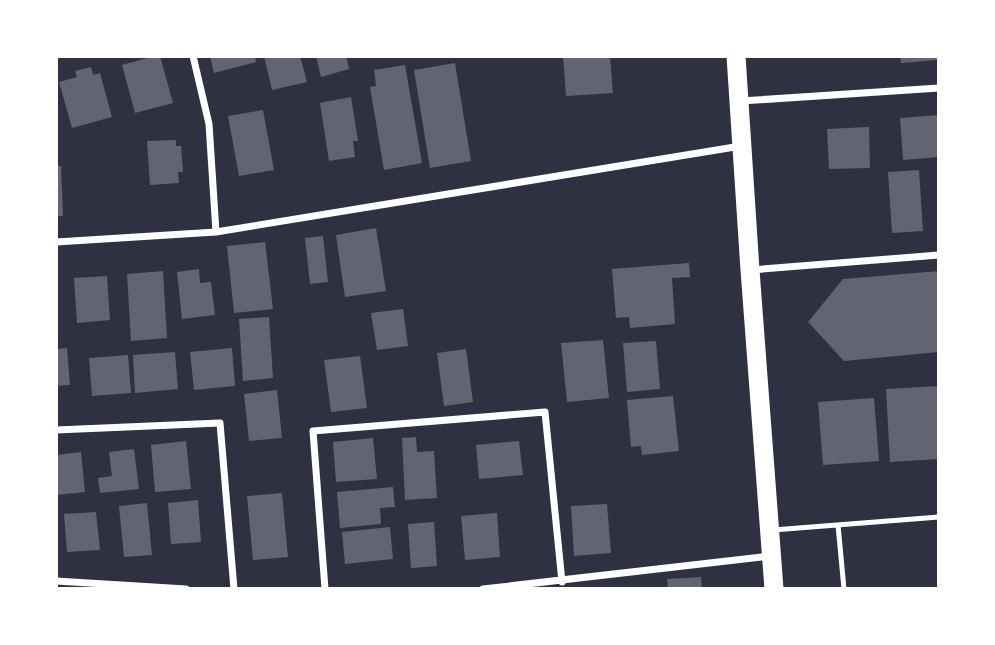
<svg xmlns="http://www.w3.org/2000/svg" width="995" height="645" font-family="'Alegreya Sans',sans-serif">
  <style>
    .building { fill: #626471 }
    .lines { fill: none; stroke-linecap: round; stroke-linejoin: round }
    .service { stroke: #fff; stroke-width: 5 }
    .minor { stroke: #fff; stroke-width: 7 }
    .trunk { stroke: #fff; stroke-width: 19 }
  </style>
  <rect width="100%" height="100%" fill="#2d3142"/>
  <path class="building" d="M155,56h5l13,47 -38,10 -13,-48z
    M210,56h45l1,6 -42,11z
    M264,56h36l7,26 -35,8z
    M316,56h30l3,13 -28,8z
    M563,56h47l3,37 -47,3z
    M900,56h37l1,4 -37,3z
    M455,63l16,98 -41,7 -16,-98z
    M405,65l17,98 -38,7 -14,-83 6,-1 -2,-16z
    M91,67l2,8 7,-2 12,44 -40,11 -13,-46 18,-5 -2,-6z
    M351,97l7,44h-5l2,16 -26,4 -9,-58z
    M263,110l11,60 -35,6 -11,-60z
    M939,115v42l-36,3 -3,-42z
    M869,127l1,41 -41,1 -2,-40z
    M176,140v6h5l2,26h-5l1,11 -29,2 -3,-44z
    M56,166h5l2,50h-7z
    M919,170l4,61 -31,2 -4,-61z
    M376,228l10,63 -41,6 -9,-62z
    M323,236l5,46 -18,2 -5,-46z
    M265,242l8,67 -39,4 -7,-67z
    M689,263l1,14 -18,1 3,46 -45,4 -1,-11 -13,1 -4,-49z
    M199,269l1,14 11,-1 4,33 -33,4 -5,-47z
    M163,271l4,67 -36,3 -4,-67z
    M939,271v81l-95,9 -36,-39 35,-43z
    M107,276l3,44 -33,3 -3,-45z
    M403,309l5,37 -31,4 -6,-37z
    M269,317l4,61 -30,3 -4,-62z
    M603,340l6,58 -42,4 -6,-59z
    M656,341l4,48 -33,3 -4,-49z
    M67,348l3,37 -14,1v-37z
    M232,348l3,38 -41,4 -4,-38z
    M466,349l7,53 -29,4 -7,-53z
    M175,352l3,37 -43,4 -2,-38z
    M128,355l3,38 -39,3 -3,-38z
    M360,356l7,52 -36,4 -7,-52z
    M939,386v73l-49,3 -4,-73z
    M277,390l5,48 -33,3 -5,-47z
    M673,396l6,55 -37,4 -1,-9 -10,1 -4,-47z
    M874,398l5,63 -56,4 -5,-63z
    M416,437l1,15 17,-1 3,47 -32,2 -3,-62z
    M373,438l4,41 -41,3 -3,-40z
    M186,441l5,48 -36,3 -4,-47z
    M519,441l4,34 -44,4 -3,-34z
    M134,449l5,40 -39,4 -2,-15 14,-2 -3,-24z
    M81,452l4,40 -29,3v-40z
    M393,487l2,20 -15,1 1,16 -41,4 -3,-36z
    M282,493l6,64 -35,3 -6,-64z
    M198,500l3,42 -30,2 -3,-41z
    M147,503l5,52 -28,2 -5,-51z
    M607,504l4,49 -37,3 -3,-50z
    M96,512l4,38 -33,2 -3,-38z
    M497,513l3,44 -35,3 -4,-44z
    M434,522l3,44 -26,2 -3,-44z
    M390,527l3,32 -48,5 -3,-32z
    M701,577l1,12h-34l-1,-10z"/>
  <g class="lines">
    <path class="service" d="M838,525l6,64
      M773,530l166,-13"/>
    <path class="minor" d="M193,56l16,68 7,108
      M741,101l198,-13
      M56,242l160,-10 525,-86
      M750,270l189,-15
      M56,430l164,-7 14,166
      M56,581l130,8
      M325,589l-12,-158 232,-19 17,170
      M483,589l288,-33"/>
    <path class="trunk" d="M736,56l14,214 24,319"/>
  </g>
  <rect width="995" height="645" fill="none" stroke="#ffffff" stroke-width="116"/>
</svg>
